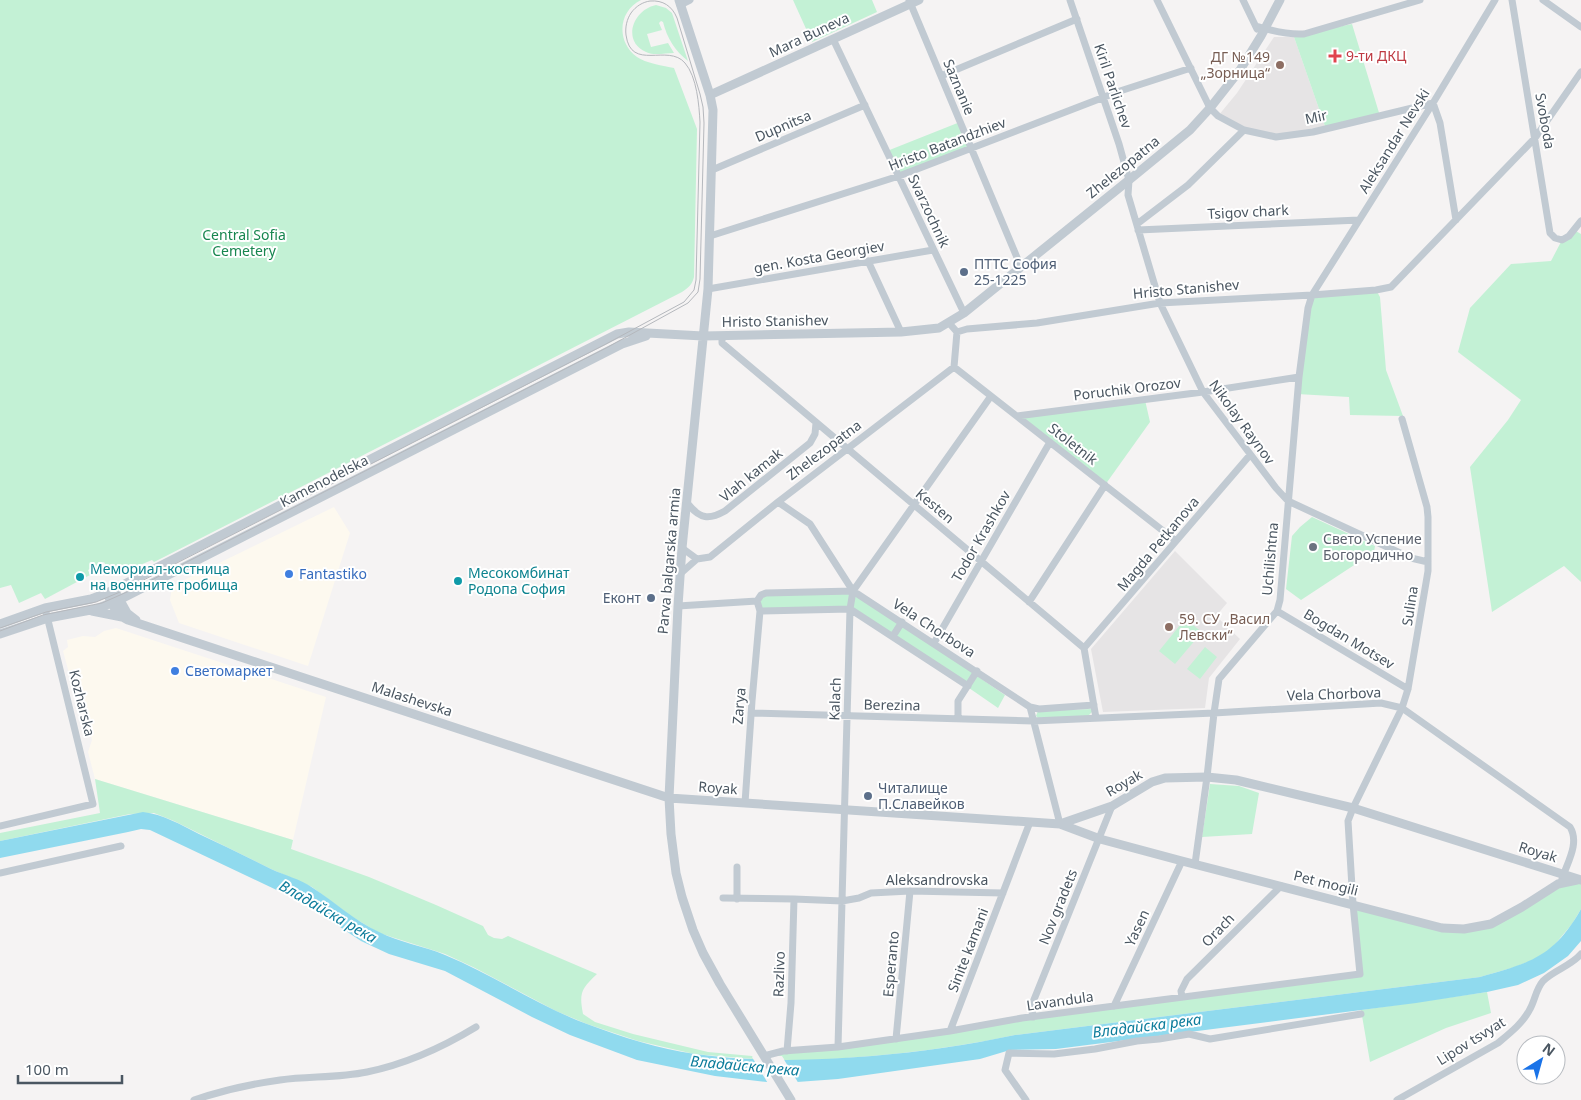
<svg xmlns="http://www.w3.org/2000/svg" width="1581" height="1100" font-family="'Noto Sans',sans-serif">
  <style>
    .commercial { fill: #fdf9ef }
    .education { fill: #e6e4e5 }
    .green { fill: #c3f1d5 }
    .water { fill: #90daee }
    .pier { fill: #f5f3f3 }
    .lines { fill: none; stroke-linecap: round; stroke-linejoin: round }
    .minor { stroke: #c1cad2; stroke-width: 7 }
    .tertiary { stroke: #c1cad2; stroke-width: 9 }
    .tram { stroke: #b5b8bd; stroke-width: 1 }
    .health-dot { fill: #e0444e; stroke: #fff; stroke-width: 2 }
    .education-dot { fill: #8d6e63; stroke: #fff; stroke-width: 2 }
    .service-dot { fill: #5c6f8a; stroke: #fff; stroke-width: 2 }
    .worship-dot { fill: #6b7280; stroke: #fff; stroke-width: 2 }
    .shop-dot { fill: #3f7fe0; stroke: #fff; stroke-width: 2 }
    .culture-dot { fill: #0f9aa8; stroke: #fff; stroke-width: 2 }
    .labels { text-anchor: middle; stroke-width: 4; stroke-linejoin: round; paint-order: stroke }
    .street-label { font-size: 14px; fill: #4a5661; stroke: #fff }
    .health-label { font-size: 14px; fill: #be3a42; stroke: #fff; text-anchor: start }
    .education-label { font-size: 14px; fill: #785e54; stroke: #fff; text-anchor: end }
    .park-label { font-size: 14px; fill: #17864f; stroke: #fff }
    .service-label { font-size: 14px; fill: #4e5e75; stroke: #fff; text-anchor: start }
    .worship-label { font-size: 14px; fill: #5b616d; stroke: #fff; text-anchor: start }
    .culture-label { font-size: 14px; fill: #0d838f; stroke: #fff; text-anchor: start }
    .shop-label { font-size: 14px; fill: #366cbe; stroke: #fff; text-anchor: start }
    .water-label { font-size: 15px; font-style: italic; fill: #0c7c9b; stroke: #fff }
  </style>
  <rect width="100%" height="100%" fill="#f5f3f3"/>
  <path class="commercial" d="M334,507l16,26 -42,133 -129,-43 -9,-23 2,-14z
    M116,628l210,69 -33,143 -198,-61 -7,-27 4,-12 -16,-68 -7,1 -6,-22 5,-4 -1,-7 16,-4 12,1 9,-6z"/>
  <path class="education" d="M1274,37h20l32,92 -50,8 -32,-7 -26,-14 19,-23z
    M1175,551l52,52 -11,13 24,23 -31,39 -4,30 -102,4 -12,-63z"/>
  <path class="green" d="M0,0h641c-23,11 -25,42 -4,57 8,6 27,9 37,11l23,61 -3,148c-2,8 -6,11 -12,15l-518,265 -10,5 -2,-2 -31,13 -3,-7 -9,5 -5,-9 -16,8 2,5 -45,24 -4,-6 -22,10 -8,-18 -11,3z
    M793,0h79l5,12 -65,30z
    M656,5l10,3 6,5 16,48c-13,-10 -21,-23 -25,-39l-2,-1 -2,2 3,7 -15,4 4,13 17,-4 6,10c-9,0 -20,3 -28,-1 -24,-10 -14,-42 10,-47z
    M1352,24l28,92 -54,13 -32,-92 10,-3z
    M960,122l11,27 -72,27 -12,-25z
    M1574,230l7,4v348l-17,-16 -72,46 -22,-145 38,-47 13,-20 -63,-48 12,-44 41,-44 40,-3 11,-21z
    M1376,290l4,7 6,73 17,46 -53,-1 -1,-18 -52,-3 15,-99z
    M1145,400l5,22 -45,63 -88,-69z
    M1312,517l63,29 -1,6 -73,48 -15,-11 6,-53 8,-9z
    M853,591l124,80 -9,15 -118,-77 -90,2 1,-16z
    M1185,619l17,13 -27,32 -16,-13z
    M1205,647l12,10 -17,22 -13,-10z
    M977,676l28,19 -7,13 -29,-20z
    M1092,709v3l-4,4 -50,2 -2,-2 2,-5z
    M95,779l198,61 -2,9 78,28 67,28 47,21 5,9 6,3 8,1 6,-3 89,38c-16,15 -18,19 -14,40l12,8 38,12 75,18 44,4 2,3 -60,-5 -56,-13 -51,-17 -31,-13 -81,-43 -30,-14 -66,-21 -28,-17 -39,-29 -41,-18 -97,-48 -20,-8 -24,1 -130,27v-8l100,-20z
    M1210,784l29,2 20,7 -7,41 -50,3z
    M1581,880v29l-9,15 -21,25 -16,10 -20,8 -35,10 -465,58c-75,16 -153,24 -230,26l-3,-5h-18l596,-82 -7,-70 89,24 49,-4 67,-40z
    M1487,992l4,21 -45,15 -76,34 -9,-52z"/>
  <path class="water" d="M143,812c20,2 38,13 56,22 24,11 48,23 72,35 13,6 29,10 42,19 22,14 42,33 66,44 19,10 45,14 66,23 49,20 93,51 142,69 35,13 72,25 108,30 59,8 118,7 177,2 48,-4 96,-11 143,-21l465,-58c50,-14 74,-20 101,-68v32l-13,15 -24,17 -26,12 -31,7 -71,11 -360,46 -46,1 -30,9 -142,20 -41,3h-30l-52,-6 -78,-16 -67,-25 -38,-18 -87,-46 -56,-17 -28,-13 -57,-38 -154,-73 -9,-1 -13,3 -128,26v-17z"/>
  <path class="pier" d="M752,1057l31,1 16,26 -30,1z"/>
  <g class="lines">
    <path class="minor" d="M909,0l112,267
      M1070,0l49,144 10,36 -1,15 32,108 43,89 73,96 12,13 123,57 17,4
      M1157,0l53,108 8,8 26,14 32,7 37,-5 120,-29 7,20 16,97
      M1243,0l14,29
      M1512,0l38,233 5,5 7,2 7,-4 12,-15
      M1543,0l38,27
      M680,5l10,-5
      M1256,26c16,5 31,9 48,8l116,-34
      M833,39l131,274
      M941,76l136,-57
      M712,170l153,-65
      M1137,224l51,-39 56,-55
      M1138,230l221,-10
      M710,236l189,-60 221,-85 71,-23
      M868,261l33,71
      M708,289l225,-39
      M949,323l8,9 10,-3 70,-6 123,-20 152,-8 64,-5 15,-3 144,-149 46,-66
      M722,336v7l362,305 12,70
      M954,367l222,174
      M1017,416l186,-24 96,-15
      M778,502l32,22 43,67
      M688,504c12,15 21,16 37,7l85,-68 5,-9 1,-11
      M682,548l15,11
      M680,574l17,-15 13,-2 68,-55 176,-135 3,-35
      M757,601l4,-6 5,-2 87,-2 177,116 9,2 55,-4
      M757,601l3,10 90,-2 118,77
      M1029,602l76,-117
      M678,606l79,-5
      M1277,611l131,78
      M893,636l9,-14
      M934,643l116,-201
      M1084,648l166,-193
      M1030,707l30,117
      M751,713l282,8 181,-8 167,-10 21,5 168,119c10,16 -3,36 -8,52
      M958,719v-18l19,-30
      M745,803l7,-102 8,-90
      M0,826l93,-22 -48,-196
      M1195,864l12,-87 7,-64 5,-34 58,-68 3,-11 19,-223 9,-69 4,-13 121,-192 62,-103
      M737,867v32
      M0,873l121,-27
      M723,898l71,1 48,2 17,-3 12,-5 39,-2 93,2
      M1182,997l-1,-6 6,-12 94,-93
      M1114,1006l68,-145
      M1033,1017l-2,-10 81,-201
      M950,1031l80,-209
      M896,1039l14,-148
      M838,1047l12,-438 3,-18 138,-195
      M787,1051l4,-48 3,-104
      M764,1056l19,-5 55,-4 112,-16 72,-13 338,-44 -7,-70 -5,-83 5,-13 49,-100 6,-19 20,-118v-54l-1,-10 -25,-88
      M194,1100c27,-9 57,-16 86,-20 29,-4 58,-2 87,-8 39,-8 76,-25 109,-45
      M1026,1100l-21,-30 4,-17 45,1 41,-5 42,-8 22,-2 30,-5 21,5 151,-25
      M1397,1100l101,-57c12,-10 25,-20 32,-34 5,-9 6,-20 13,-28 11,-11 28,-15 38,-27"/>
    <path class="tertiary" d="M679,0l31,95 3,15 -5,179 -26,259 -4,58 -9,192 2,36 5,39 6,24 11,33 10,23 17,31 71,116
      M710,95l209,-95
      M107,593c5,11 9,22 21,27l541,178 391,26 52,-18 40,-24 13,-4 42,-1 29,3 117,28 228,72
      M117,595l10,18 9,7
      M92,611l30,6
      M0,624l45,-16 46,-9 16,-6 510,-259 12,-2 74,4 198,-4 38,-4 25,-15 165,-133 61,-50 20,-22 30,-38 21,-34 19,-36
      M0,634l48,-16 48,-9 23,-9 503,-256 24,-8
      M1060,824l40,15 82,22 260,67 22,1 27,-5 31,-17 36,-23 19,-4"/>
    <path class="tram" d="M0,628l46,-16 50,-10 24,-10 486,-248 78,-42 10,-12 2,-10 4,-158c-1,-17 -3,-45 -15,-59 -17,-20 -54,9 -59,-28 -1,-8 1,-16 5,-22 5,-7 12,-11 19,-12 13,-1 22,5 27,17l23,76 3,13 1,16 -4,156 -2,13 -10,11 -80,44 -472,241 -34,15 -59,12 -43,16"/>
  </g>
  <path class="health-dot" d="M1332.5 48.5h5v5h5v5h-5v5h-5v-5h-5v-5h5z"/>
  <g class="education-dot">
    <circle cx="1280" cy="65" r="5"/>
    <circle cx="1169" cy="627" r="5"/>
  </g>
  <g class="service-dot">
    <circle cx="964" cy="272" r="5"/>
    <circle cx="651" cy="598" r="5"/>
    <circle cx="868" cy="796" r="5"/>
  </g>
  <circle class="worship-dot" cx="1313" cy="547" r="5"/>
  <g class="shop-dot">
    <circle cx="289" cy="574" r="5"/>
    <circle cx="175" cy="671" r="5"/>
  </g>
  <g class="culture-dot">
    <circle cx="80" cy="577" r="5"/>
    <circle cx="458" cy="581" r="5"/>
  </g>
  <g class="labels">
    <g class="street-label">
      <text transform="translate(809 35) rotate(-25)" y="5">Mara Buneva</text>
      <text transform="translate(1113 86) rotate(71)" y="5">Kiril Parlichev</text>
      <text transform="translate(959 87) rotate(67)" y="5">Saznanie</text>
      <text transform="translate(1316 117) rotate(-12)" y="5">Mir</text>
      <text transform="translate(1545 121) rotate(80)" y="5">Svoboda</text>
      <text transform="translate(783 126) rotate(-23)" y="5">Dupnitsa</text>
      <text transform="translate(1394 141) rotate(-58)" y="5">Aleksandar Nevski</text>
      <text transform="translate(947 144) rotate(-21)" y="5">Hristo Batandzhiev</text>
      <text transform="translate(1123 167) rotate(-39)" y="5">Zhelezopatna</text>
      <text transform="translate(929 211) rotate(65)" y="5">Svarzochnik</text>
      <text transform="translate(1248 212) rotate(-3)" y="5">Tsigov chark</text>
      <text transform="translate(819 257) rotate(-10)" y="5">gen. Kosta Georgiev</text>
      <text transform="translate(1186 289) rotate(-5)" y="5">Hristo Stanishev</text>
      <text transform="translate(775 321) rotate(-1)" y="5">Hristo Stanishev</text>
      <text transform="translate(1127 389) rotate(-7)" y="5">Poruchik Orozov</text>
      <text transform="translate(1242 422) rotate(54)" y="5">Nikolay Raynov</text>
      <text transform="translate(1073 444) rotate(38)" y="5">Stoletnik</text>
      <text transform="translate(824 450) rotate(-37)" y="5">Zhelezopatna</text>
      <text transform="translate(751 475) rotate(-39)" y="5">Vlah kamak</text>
      <text transform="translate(324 481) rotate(-27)" y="5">Kamenodelska</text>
      <text transform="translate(935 506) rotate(40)" y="5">Kesten</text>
      <text transform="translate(981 536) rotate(-60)" y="5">Todor Krashkov</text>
      <text transform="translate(1158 544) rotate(-50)" y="5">Magda Petkanova</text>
      <text transform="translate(1270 559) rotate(-85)" y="5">Uchilishtna</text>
      <text transform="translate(669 561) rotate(-85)" y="5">Parva balgarska armia</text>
      <text transform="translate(1410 606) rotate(-81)" y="5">Sulina</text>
      <text transform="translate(934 628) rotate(33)" y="5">Vela Chorbova</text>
      <text transform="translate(1349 639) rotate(31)" y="5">Bogdan Motsev</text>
      <text transform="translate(1334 694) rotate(-2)" y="5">Vela Chorbova</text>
      <text transform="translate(412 699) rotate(18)" y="5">Malashevska</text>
      <text transform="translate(835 699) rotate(-88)" y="5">Kalach</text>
      <text transform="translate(82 703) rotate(76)" y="5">Kozharska</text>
      <text transform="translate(892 705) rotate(1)" y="5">Berezina</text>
      <text transform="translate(739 706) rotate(-85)" y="5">Zarya</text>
      <text transform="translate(1124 783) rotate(-30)" y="5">Royak</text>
      <text transform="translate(718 788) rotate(4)" y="5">Royak</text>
      <text transform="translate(1538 852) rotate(17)" y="5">Royak</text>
      <text x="937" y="885">Aleksandrovska</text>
      <text transform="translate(1326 883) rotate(14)" y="5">Pet mogili</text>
      <text transform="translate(1058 907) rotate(-68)" y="5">Nov gradets</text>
      <text transform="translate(1137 928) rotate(-65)" y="5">Yasen</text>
      <text transform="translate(1218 930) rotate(-46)" y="5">Orach</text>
      <text transform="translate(968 950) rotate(-69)" y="5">Sinite kamani</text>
      <text transform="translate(891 964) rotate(-85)" y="5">Esperanto</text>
      <text transform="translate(779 974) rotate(-88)" y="5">Razlivo</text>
      <text transform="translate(1060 1001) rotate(-8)" y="5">Lavandula</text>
      <text transform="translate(1471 1041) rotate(-32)" y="5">Lipov tsvyat</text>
    </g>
    <g class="health-label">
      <text x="1346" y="61">9-ти ДКЦ</text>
    </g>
    <g class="education-label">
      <text x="1270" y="62">ДГ №149<tspan x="1270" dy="16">„Зорница“</tspan></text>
      <text x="1179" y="624" text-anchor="start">59. СУ „Васил<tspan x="1179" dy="16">Левски“</tspan></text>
    </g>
    <g class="park-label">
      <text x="244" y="240">Central Sofia<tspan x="244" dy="16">Cemetery</tspan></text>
    </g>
    <g class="service-label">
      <text x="974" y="269">ПТТС София<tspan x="974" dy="16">25-1225</tspan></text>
      <text x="641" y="603" text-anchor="end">Еконт</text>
      <text x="878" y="793">Читалище<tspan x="878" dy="16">П.Славейков</tspan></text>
    </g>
    <g class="worship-label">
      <text x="1323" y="544">Свето Успение<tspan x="1323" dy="16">Богородично</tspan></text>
    </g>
    <g class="culture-label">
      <text x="90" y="574">Мемориал-костница<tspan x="90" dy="16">на военните гробища</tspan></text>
      <text x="468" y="578">Месокомбинат<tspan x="468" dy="16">Родопа София</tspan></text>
    </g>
    <g class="shop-label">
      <text x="299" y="579">Fantastiko</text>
      <text x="185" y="676">Светомаркет</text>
    </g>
    <g class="water-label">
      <text transform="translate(328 912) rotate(30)" y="5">Владайска река</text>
      <text transform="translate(1147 1026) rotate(-7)" y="5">Владайска река</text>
      <text transform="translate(745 1066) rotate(5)" y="5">Владайска река</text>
    </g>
  </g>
  <g transform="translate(1541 1060) rotate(37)"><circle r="24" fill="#ffffff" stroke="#b7bbc0"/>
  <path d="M0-4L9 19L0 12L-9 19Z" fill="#1a73e8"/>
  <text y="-8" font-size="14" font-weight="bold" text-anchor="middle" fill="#4a5661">N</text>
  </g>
  <path d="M18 1075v8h104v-8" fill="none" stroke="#4a5661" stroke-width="2.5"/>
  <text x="25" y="1075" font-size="15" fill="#4a5661" stroke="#ffffff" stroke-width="4" paint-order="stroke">100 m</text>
</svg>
